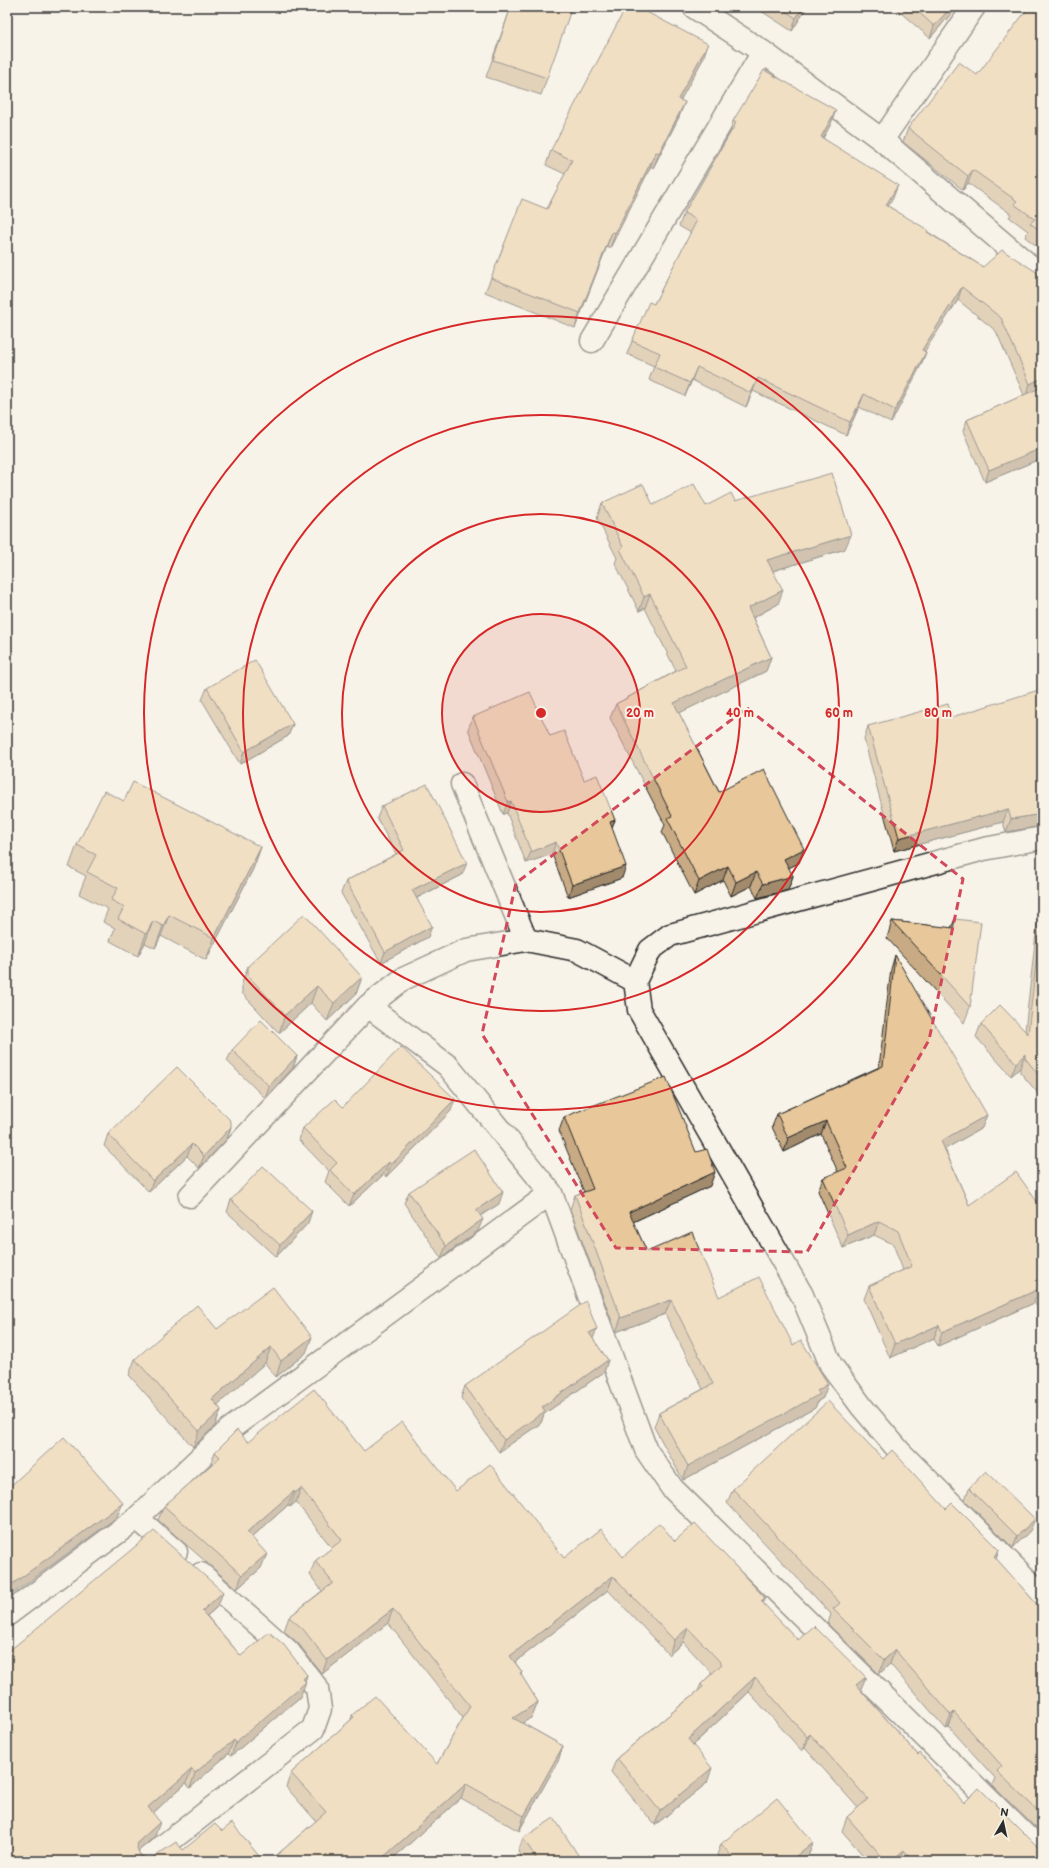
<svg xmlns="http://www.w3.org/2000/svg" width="1049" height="1868" font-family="'Balsamiq Sans',sans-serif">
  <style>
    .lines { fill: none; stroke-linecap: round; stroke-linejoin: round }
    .minor-casing { stroke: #2b2b2b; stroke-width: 25 }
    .minor { stroke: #f7f3e8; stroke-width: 22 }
    .wall { fill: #c8ab84; stroke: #2b2b2b }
    .shaded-wall { fill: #a28b6c; stroke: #2b2b2b }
    .building { fill: #e8c79a; stroke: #2b2b2b }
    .marked { fill: none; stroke: #d1495b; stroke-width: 3; stroke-dasharray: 8 5; stroke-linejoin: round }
    .ring { fill: none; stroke: #d62828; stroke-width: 2 }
    .centre { fill: #d62828; stroke: #f7f3e8; stroke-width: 2 }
    .ring-label { font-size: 12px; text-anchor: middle; font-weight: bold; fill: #d62828; stroke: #f7f3e8; stroke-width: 4; stroke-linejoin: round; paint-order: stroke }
  </style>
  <rect width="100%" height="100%" fill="#f7f3e8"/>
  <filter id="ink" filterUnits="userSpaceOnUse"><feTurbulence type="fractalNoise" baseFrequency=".025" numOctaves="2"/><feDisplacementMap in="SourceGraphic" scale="8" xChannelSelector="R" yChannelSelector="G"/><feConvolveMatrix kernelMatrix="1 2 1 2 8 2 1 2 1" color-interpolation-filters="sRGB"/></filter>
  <g filter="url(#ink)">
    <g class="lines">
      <defs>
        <path id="minor" d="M694,7l69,45 119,88 155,132 5,8
          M882,140l92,-133
          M592,341l171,-289
          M462,784l64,156
          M1042,838l-58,11 -314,86 -20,15 -15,31 4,29 163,285 29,70 31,42 38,45 142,143
          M368,1006l80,60 103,127 95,257 26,38 370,364
          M190,1196l178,-190 35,-27 63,-29 60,-10 51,10 58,31
          M137,1518l39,34
          M7,1615l130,-97 93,-89 321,-236
          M144,1861l169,-132 7,-20 -3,-21 -29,-37 -87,-77"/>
      </defs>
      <use href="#minor" class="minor-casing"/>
      <use href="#minor" class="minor"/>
    </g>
    <path class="wall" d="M511,7l36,71 -6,17 -55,-18z
      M755,7h52l-15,24z
      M894,7h63l-27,31z
      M1042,7v243l-17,-13 3,-6 -19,-14 2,-3 -43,-31 -5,7 -60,-48 5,-14 69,-53z
      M703,59l-23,41 -1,17 -26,51 -2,-2 -41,82 -3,-2 -32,82 -90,-36 6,-14 56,-69 18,-35 -19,-9 5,-15z
      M733,121l98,3 -8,14 70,60 -5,8 40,26 55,35 52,4 7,187 -57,24 -22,-51 4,-11 57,-25 -28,-64 -38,-31 -34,51 2,1 -5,13 -30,58 -32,-16 -13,28 -93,-44 -7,16 -54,-27 -7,16 -36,-16 5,-14 -27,-12 5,-13 22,-37 37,-71 -12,-7 5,-13 45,-78z
      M735,501l110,48 -72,22 5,33 -25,14 18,39 -5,14 -87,42 40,79 80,71 -11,5 5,8 -5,14 -31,8 -6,-12 -20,10 -8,-16 -29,15 -32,-63 3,-7 -55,-107 6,-14 60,-33 -31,-63 -6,3 -24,-48 2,-5 -20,-40 5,-15 51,2 53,1z
      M207,688l86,36 -5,12 -48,28 -38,-64z
      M473,717l77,19 34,44 31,40 -3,7 10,51 -54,19 -16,-43 -26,9 -19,-50 -4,1 -35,-85z
      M952,717l90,109 -36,6 -3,-10 -109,29 -30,-112 4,-13z
      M124,801l137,46 -8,22 -47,91 -45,-24 -6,12 -10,-5 -7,13 -28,-15 5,-13 -12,-6 5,-13 -29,-15 7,-18 -17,-9 8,-22z
      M382,806l80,69 -45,23 11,39 -47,26 -40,-70 5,-12 50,-27 -19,-36z
      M1042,880v218l-22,-26v-4l-9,8 -35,-39 5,-13 44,7z
      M955,919l15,88 -6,16 -77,-85 5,-17 59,7z
      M895,955l87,173 -37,21 24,56 69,-2 4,-3v105l-4,3 -4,-5 -96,43 -4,-8 -44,20 -26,-59 5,-13 34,-16 -10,-26 -19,-9 -31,13 -25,-57 5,-13 15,-6 -17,-38 -37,18 -12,-25 5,-13 102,-47 12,-98z
      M248,966l114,11 -6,17 -29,27 -16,-18 -32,30 -37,-40v-10z
      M232,1050l65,6 -4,12 -28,30 -38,-37z
      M343,1107l108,4 -65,66 -2,-3 -35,32 -24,-24 4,-11 -30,-31 4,-12z
      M564,1117l146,69 -77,36 14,30 146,93 30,53 -5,3 -3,7 -132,72 -29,-53 5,-14 44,-24 -38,-75 -49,18 -46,-123 5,-14 9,-3 -25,-61z
      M231,1127l-4,12 -28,29 -12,-12 -38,36 -45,-46 4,-12z
      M409,1192l90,12 -19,12 -2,15 -37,27 -37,-55z
      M231,1200l77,23 -32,34 -49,-45z
      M217,1329l89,24 -30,24 -11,-14 -48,42 4,5 -6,16 -22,21 -64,-72 6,-16z
      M593,1339l15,21 -4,12 -60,42 -3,9 -42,29 -38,-54 4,-12z
      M248,1442l116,9 92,40 108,67 59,-1 52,-16 90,57 -2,6 35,36 63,50 57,65 46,48 78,58h-174l-26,-30 5,-14 11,-9 -53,-60 -3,3 -53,-59 -56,53 14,38 -52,42 -44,-53 6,-14 81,-67 3,-7 11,-11 -29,-31 -14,13 -61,-65 -93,72 7,10 -1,3 17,27 -6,15 -10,6 41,23 -5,15 -39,70 -58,-33 -71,63h-120l46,-40 -30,-34 5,-14 60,-53 1,-5 85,49 26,-46 -75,-95 -66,51 -24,-31 -14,-12 5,-14 33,-26 -12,-16 5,-14 17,-13 -36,-46 -6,5 -2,-2 -36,32 9,31 -24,21 -79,-69 6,-14 46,-40 5,-14z
      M883,1459l63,50 53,41 -3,9 46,51v224l-50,-49 3,-7 -46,-51 -3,2 -56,-65 -11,10 -51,-50 3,-10 -104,-111 6,-14z
      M969,1488l61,43 -17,17 -48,-48z
      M218,1606l-11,10 34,40 66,19 -7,22 -69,59 -3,-2 -38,34 -4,-5 -33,30 2,23 -17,15 2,4 5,3 6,1 32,-9 39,-19 41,30h-256l2,-210z
      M523,1838l59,23h-58l-6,-9z
      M813,1842l-4,12 -9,7h-78l-5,-6 4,-11z"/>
    <path class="shaded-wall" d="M803,7h4l-15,24 4,-13z
      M951,7h6l-27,31 4,-12z
      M708,44l-5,15 -30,55 5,-15z
      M685,102l-6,15 -26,51 6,-15z
      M836,110l-5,14 -15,26 5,-13z
      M656,152l-5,14 -41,82 5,-15z
      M973,170l-5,13 -5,7 5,-14z
      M898,185l-5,13 -12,20 5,-13z
      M612,232l-5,14 -32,82 5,-15z
      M962,287l-4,13 -41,63 5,-13z
      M926,352l-5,13 -30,58 4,-13z
      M697,367l-5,13 -7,16 5,-13z
      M758,378l-5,13 -7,16 5,-14z
      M1042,378v11l-17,8 5,-13z
      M864,394l-5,13 -13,28 4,-13z
      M1042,448v10l-57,24 4,-12z
      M851,535l-6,14 -83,25 5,-14z
      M783,590l-5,14 -35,19 5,-15z
      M650,594l-5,14 -6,3 5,-14z
      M771,657l-5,14 -97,47 5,-15z
      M293,724l-5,12 -48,28 4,-12z
      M511,801l-4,12 -4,1 5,-12z
      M1008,809l-5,13 -109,29 5,-13z
      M1042,814v12l-36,6 5,-13z
      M615,820l-5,12v-10z
      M556,842l-4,12 -26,9 5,-11z
      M261,847l-8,22 -47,91 8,-22z
      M804,849l-5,14 -21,10 6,-14z
      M467,863l-5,12 -54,27 4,-12z
      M626,866l-4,12 -54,19 4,-12z
      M728,866l-5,14 -29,15 5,-14z
      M756,872l-5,14 -20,10 5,-14z
      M793,876l-5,14 -31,8 6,-14z
      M169,915l-8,21 -6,12 8,-22z
      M153,921l-8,22 -7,13 8,-22z
      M432,926l-4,11 -47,26 4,-11z
      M362,977l-6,17 -29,27 7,-18z
      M317,986l-6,17 -32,30 6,-18z
      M1025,1054l-5,14 -9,8 5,-13z
      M297,1056l-4,12 -28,30 4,-12z
      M455,1099l-4,12 -65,66 5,-12z
      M987,1115l-5,13 -46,26 5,-13z
      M826,1121l-5,13 -37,18 4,-14z
      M231,1127l-4,12 -28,29 5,-12z
      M192,1144l-5,12 -38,36 4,-11z
      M389,1162l-5,12 -35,32 5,-11z
      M715,1172l-5,14 -86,40 5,-14z
      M503,1192l-4,12 -27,17 4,-11z
      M312,1211l-4,12 -32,34 4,-12z
      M483,1219l-5,12 -37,27 5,-12z
      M879,1221l-5,14 -31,13 5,-13z
      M1039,1289l-5,14 -96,43 4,-14z
      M1042,1297v8l-4,3z
      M671,1300l-6,14 -49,18 5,-14z
      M939,1325l-5,13 -44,20 5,-14z
      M597,1329l-5,12 -3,-8z
      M312,1337l-6,16 -30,24 5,-16z
      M271,1347l-6,16 -59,52 6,-16z
      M608,1360l-4,12 -60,42 -3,9 -42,29 5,-12 38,-33z
      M828,1384l-5,14 -5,3 -3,7 -132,72 5,-14z
      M221,1410l-6,16 -22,21 6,-16z
      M301,1488l-5,14 -6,5 5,-14z
      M294,1491l-6,14 -46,41 5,-14z
      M123,1503l-6,14 -110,81v-10z
      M1035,1519l-5,12 -17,17 4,-12z
      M999,1550l-5,15v-9z
      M267,1554l-6,14 -24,21 5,-14z
      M613,1576l-5,14 -103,80 5,-14z
      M223,1592l-5,14 -22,19 6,-14z
      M765,1598l-5,14 1,-11z
      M393,1609l-5,14 -66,51 5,-14z
      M688,1628l-5,14 -14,13 5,-15z
      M895,1650l-5,14 -11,10 5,-14z
      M307,1675l-3,8 2,-1 -6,15 -69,59 5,-14 67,-63z
      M755,1677l-6,15 -66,62 5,-15z
      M866,1677l-6,14 -4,-6z
      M538,1702l-6,15 -24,16 5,-15z
      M954,1712l-5,15 -3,2 5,-14z
      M810,1734l-5,14 -3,3 5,-14z
      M234,1740l-6,14 -38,34 5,-15z
      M563,1746l-5,15 -39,70 5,-15z
      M712,1768l-5,15 -52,42 5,-14z
      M192,1769l-6,14 -43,39 5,-15z
      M466,1784l-5,14 -71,63h-11z
      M160,1822l-5,14 -22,20 5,-14z
      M813,1842l-4,12 -9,7h-10z
      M904,1850l-4,11h-9z"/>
    <path class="building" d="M511,7h61l-25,71 -54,-18z
      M626,7h11l71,37 -30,55 7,3 -26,51 -3,-1 -41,81 -3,-1 -32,81 -89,-35 31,-79 25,10 25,-49 -21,-10z
      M779,7h24l-7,11z
      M913,7h38l-17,19z
      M1029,7h13v225l-12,-9 5,-4 -21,-15 3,-3 -44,-31 -5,6 -60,-48 51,-66 18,13z
      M764,70l72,40 -15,27 77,48 -12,20 42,25 -1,2 56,35 19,-17 33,21 6,7h1v100l-12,6 -29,-66 -39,-31 -40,63 4,2 -31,58 -31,-16 -14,28 -92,-44 -7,15 -54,-26 -7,16 -36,-16 6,-14 -28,-12 17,-39 5,2 43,-84 -13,-7 52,-90 -3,-2z
      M1042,387v61l-53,22 -22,-50z
      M832,473l19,62 -84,25 16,30 -35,18 23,49 -97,46 45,89 45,-23 40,80 -20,10 9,17 -30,8 -7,-12 -20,10 -8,-16 -29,15 -32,-63 5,-2 -56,-112 70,-38 -36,-72 -6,3 -24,-48 3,-2 -21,-44 41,-19 10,21 41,-21 12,22 25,-13 4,8z
      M255,660l38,64 -49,28 -37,-64z
      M1042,689v125l-31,5 -3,-10 -109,29 -31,-112 80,-22 4,13z
      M530,692l20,44 14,-5 20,49 13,-5 18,45 -5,2 16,44 -54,19 -16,-43 -25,10 -20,-51 -3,1 -35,-85z
      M133,782l128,65 -47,91 -45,-23 -6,11 -10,-5 -7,13 -28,-15 6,-12 -13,-7 7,-12 -31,-16 9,-17 -19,-10 27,-54 20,10z
      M427,784l40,79 -55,27 20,36 -47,26 -39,-71 58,-31 -22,-44z
      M1042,909v170l-17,-21v-4l-9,9 -35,-39 19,-19 28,29z
      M304,914l58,63 -28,26 -17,-17 -32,29 -37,-39v-10z
      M955,919l26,3 -11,85 -78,-86 62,7z
      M895,955l92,160 -46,26 28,64 47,-33 22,31 4,-3v93l-3,-4 -97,43 -3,-7 -44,19 -26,-58 43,-20 -14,-35 -19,-10 -31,14 -25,-57 24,-10 -21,-47 -38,17 -11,-24 106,-48z
      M261,1020l36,36 -28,30 -37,-36z
      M401,1047l54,52 -64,66 -2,-3 -35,33 -24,-25 7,-7 -34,-35 32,-29 8,8z
      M177,1067l54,54v6l-27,29 -12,-12 -39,37 -45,-47z
      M666,1077l30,75 11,-3 8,23 -86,40 18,40 45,-20 27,65 40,-20 34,68 8,-5 27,44 -11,7 3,3 -132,72 -29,-53 54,-29 -42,-84 -50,18 -46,-123 18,-6 -29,-72z
      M474,1149l29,43 -27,18 7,9 -37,27 -37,-54z
      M263,1166l49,45 -32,34 -49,-45z
      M273,1287l39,50 -31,24 -10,-14 -59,52 9,11 -22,21 -64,-72 62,-54 20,24z
      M586,1301l11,28 -8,4 19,27 -66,47 3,4 -41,29 -39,-54z
      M314,1389l50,62 38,-29 54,69 34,-27 74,94 37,-29 22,28 36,-34 16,18 20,-18 70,75 -4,3 37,39 16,-14 52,51 -10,8 62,70 2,-2 44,50 15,-15 59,59 4,2v12h-128l-10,-11 -13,11h-5l-39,-44 21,-18 -58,-65 -3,3 -52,-60 -67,62 24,29 -52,43 -43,-53 86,-71 -2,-3 21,-20 -34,-36 -14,12 -61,-64 -103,80 12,16 -2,1 18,29 -25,16 50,28 -39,70 -58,-32 -87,77h-109l56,-49 -35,-39 63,-56 -2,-2 23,-19 62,68 33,-58 -77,-97 -66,51 -24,-31 -14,-12 44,-34 -18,-22 27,-21 -41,-52 -6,5 -1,-2 -47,41 20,22 -25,21 -78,-69 56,-49 -5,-5 22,-22 11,12z
      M828,1401l55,58 9,-9 54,59 6,-6 47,47 -5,6 48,54v205l-45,-44 5,-5 -48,-54 -3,3 -56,-65 -11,10 -51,-51 7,-6 -107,-114z
      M64,1437l59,66 -116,85v-99z
      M986,1471l49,48 -18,17 -48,-48z
      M154,1531l69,61 -21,19 39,45 28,-24 15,13 23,30 -4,4 3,3 -70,60 -2,-2 -39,33 -3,-4 -44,38 12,15 -22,20 -1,6 3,7 5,3 6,1 25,-17 7,8 32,-26 7,7 10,-8 31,38h-256v-212l2,2z
      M777,1798l36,44 -23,19h-54l-15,-17z
      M554,1818l28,43h-44l-15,-23z
      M649,1855l5,6h-13z
      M613,1858l2,3h-7z"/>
  </g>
  <path d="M0 0H1049V1868H0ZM747,708l216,171 -34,161 -122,212 -191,-4 -134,-214 34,-151z" fill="#f7f3e8" fill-opacity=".55" fill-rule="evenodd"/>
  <path class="marked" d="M747,708l216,171 -34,161 -122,212 -191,-4 -134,-214 34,-151z"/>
  <circle cx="541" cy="713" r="99" fill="#d62828" fill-opacity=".12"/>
  <g class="ring">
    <circle cx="541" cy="713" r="99"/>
    <circle cx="541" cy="713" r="199"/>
    <circle cx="541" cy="713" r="298"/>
    <circle cx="541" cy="713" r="397"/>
  </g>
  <circle cx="541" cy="713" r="6" class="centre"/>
  <g class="ring-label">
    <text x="640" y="717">20 m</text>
    <text x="740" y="717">40 m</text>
    <text x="839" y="717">60 m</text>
    <text x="938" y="717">80 m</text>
  </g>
  <rect width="1049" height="1868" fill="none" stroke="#f7f3e8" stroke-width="24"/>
  <rect x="12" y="12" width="1025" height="1844" fill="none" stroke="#2b2b2b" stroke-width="1.5" filter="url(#ink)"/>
  <g transform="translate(1003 1822) rotate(9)" stroke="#f7f3e8" stroke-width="3" paint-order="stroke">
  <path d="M0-3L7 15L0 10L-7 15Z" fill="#2b2b2b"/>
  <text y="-6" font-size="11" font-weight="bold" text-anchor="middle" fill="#2b2b2b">N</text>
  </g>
</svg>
